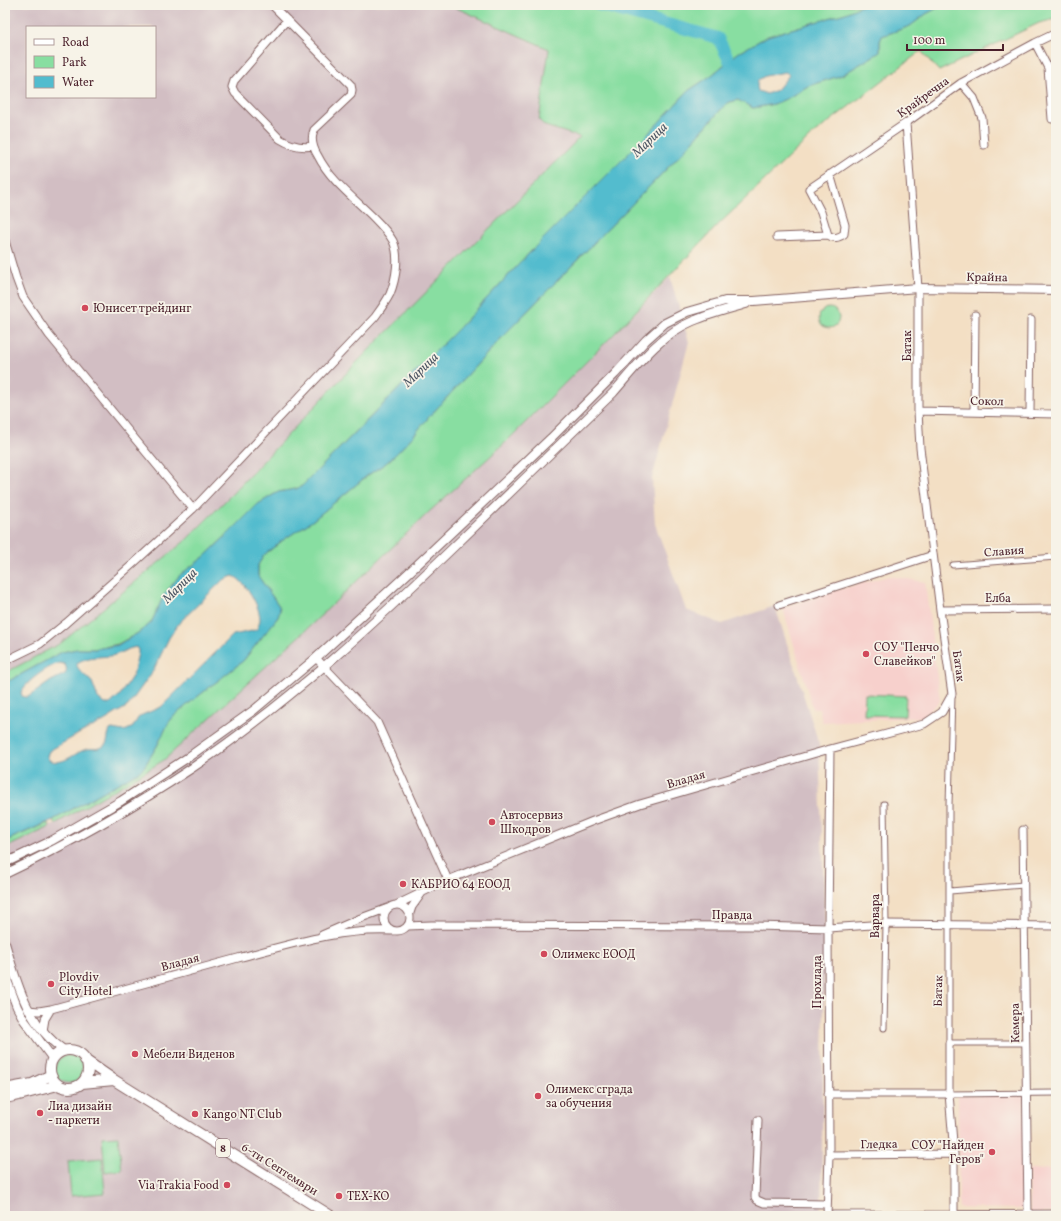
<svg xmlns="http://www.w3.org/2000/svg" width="1061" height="1221" font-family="Vollkorn,serif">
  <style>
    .built { fill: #f7d0cc }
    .industrial { fill: #d2bec3; fill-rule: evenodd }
    .green { fill: #88dea1; stroke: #697e66 }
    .water { fill: #52bcce; stroke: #4e6e7c; fill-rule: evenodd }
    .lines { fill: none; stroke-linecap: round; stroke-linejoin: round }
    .river { stroke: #52bcce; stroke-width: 12 }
    .pedestrian-casing { stroke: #856261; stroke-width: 7 }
    .minor-casing { stroke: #856261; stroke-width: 9 }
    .tertiary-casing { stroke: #856261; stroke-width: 10 }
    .primary-casing { stroke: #856261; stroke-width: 12 }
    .pedestrian { stroke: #fff; stroke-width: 5 }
    .minor { stroke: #fff; stroke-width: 7 }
    .tertiary { stroke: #fff; stroke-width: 8 }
    .primary { stroke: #fff; stroke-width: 10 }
    .poi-dot { fill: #d1495b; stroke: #f7f3e8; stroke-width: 1.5 }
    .labels { text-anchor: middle; stroke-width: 3.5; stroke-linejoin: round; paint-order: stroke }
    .shield { fill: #f7f3e8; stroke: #7e5f64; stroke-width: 1 }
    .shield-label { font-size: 11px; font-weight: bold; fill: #4a1f2b }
    .street-label { font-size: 12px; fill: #4a1f2b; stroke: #f7f3e8 }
    .poi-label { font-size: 12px; fill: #4a1f2b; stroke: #f7f3e8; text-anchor: start }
    .water-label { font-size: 13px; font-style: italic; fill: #4d5664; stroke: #f7f3e8 }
  </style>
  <rect width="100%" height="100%" fill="#f7f3e8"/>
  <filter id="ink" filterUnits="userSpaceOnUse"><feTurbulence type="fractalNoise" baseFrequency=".025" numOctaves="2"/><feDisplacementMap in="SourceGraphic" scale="8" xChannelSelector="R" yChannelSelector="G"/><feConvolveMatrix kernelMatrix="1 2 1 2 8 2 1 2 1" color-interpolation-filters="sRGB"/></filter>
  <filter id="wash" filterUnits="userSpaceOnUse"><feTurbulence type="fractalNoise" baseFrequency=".012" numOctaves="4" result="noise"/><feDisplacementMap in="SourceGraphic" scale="16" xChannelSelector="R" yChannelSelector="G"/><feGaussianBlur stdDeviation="0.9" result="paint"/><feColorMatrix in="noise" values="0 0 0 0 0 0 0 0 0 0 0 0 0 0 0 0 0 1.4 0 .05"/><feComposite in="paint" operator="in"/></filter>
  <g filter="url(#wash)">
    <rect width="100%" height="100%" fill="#f3dfc4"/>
    <path class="built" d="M889,576l36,6 15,119 -18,16 -100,5 -3,-13h-6l-30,-101 47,-16z
      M958,1094l66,2 2,113 -67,-1z
      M1056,1169v44h-26l-1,-43z"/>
    <path class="industrial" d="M5,5h445l99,44 -10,71 6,6 35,11 -225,227 -124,131 -45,45 -125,103 -56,30zM27,27h128v70h-128z
      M670,277l19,65 -37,137 3,45 31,86 36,14 53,-18 44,138 6,186 -4,286h-816v-368l50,-24 78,-45 372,-336 109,-109z"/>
    <path class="green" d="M450,5h413l-17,8 -78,23 -30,17 -26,22 -24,16 -42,45 -111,111 -75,80 -149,150 -9,9 -6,3 -18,3 -20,12 -31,31 -23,22 -24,18 -16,20 -13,28 -13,10 -20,11 -23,5h-18l-15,3 -57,31v-10l56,-30 125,-103 45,-45 124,-131 225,-227 -35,-11 -6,-6 10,-71z
      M943,5h113v14l-17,4 -100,48 -18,-20 -109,84 -92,88 -106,111 -109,109 -75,68 -121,116 -145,133 -31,19 -78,45 -2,-4 87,-49 4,-4 13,-21 12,-24 6,-7 17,-14 51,-40 35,-44 2,-7 -1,-4 -21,-30v-11l6,-10 19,-15 29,-19 56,-46 18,-12 10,-9 17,-18 15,-18 78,-85 177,-181 42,-47 5,-3 9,-2 14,8 21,-4 14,-6 20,-12 34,-11 38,-23v-11l2,-5 28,-10 16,-12z
      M819 318a10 10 0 1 1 20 0a10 10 0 1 1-20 0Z
      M865,694l41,2 -1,20 -41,-1z
      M48,823l2,4 -45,21v-7z
      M55 1069a14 14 0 1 1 28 0a14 14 0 1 1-28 0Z
      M118,1136l4,34 -17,2 -3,-35z
      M102,1158l3,35 -34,3 -3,-35z"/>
    <path class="water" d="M863,5h80l-17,9 -16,12 -28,10 -2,5v11l-38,23 -34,11 -20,12 -14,6 -21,4 -15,-8 -8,2 -5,3 -42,47 -177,181 -78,85 -15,18 -17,18 -10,9 -18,12 -56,46 -29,19 -19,15 -6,10v11l21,30 1,4 -2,7 -35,44 -51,40 -17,14 -6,7 -12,24 -13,21 -4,4 -87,49 -48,21v-158l57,-31 15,-3h18l23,-4 20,-12 13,-10 13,-28 16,-20 24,-18 23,-22 31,-31 20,-12 18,-3 6,-3 9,-9 149,-150 75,-80 111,-111 42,-45 24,-16 26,-22 30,-17 78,-23zM785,72l2,1 2,2 -12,15 -10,4 -9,-3 -1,-5 1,-6 7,-4zM233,576c12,4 27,31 27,43 0,4 -2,7 -3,10l-5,2 -19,4 -72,72 -19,8 -4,3 -5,9 -6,3 -4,1 -11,-2 -2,1c-3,5 -1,11 -5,15 -6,6 -14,2 -21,5 -11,4 -21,16 -35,10l-2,-4 2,-5 33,-19 22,-11 24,-15 25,-35 16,-33 10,-15 44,-43zM136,647l2,3v3l-5,22 -13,20 -10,9h-5l-7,-6 -6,-16 -12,-11 -3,-5v-3c12,-8 25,-5 38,-8 7,-2 13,-7 21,-8zM59,663l5,1c3,3 3,7 1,10l-14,7 -23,16h-3l-3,-1 -1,-4c6,-11 26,-25 38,-29z"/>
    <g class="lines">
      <path class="river" d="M599,5l119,33 11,22 10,14"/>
    </g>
  </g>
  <g filter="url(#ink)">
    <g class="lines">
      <defs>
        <path id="pedestrian" d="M953,565l103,-8
          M952,695l-3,110v238h77
          M884,804l2,120 -2,104
          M950,891l74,-6
          M949,1094l107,-1"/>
        <path id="minor" d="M287,20l-53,61 -2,6 3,6 45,46c11,7 21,9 33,7
          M1035,43l13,25 4,51
          M961,83l13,15 8,20 2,27
          M830,174l15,51 -1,9c-6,4 -10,5 -16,1l-7,-23 -12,-23 97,-66 55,-40 74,-40 21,-10
          M777,237l51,-2
          M5,241l11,37 7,19 26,38 144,174
          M918,411l138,3
          M974,412l1,-97
          M1030,413l1,-93
          M779,605l154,-50
          M940,610l116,-1
          M316,658l61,64 71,158
          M5,661l35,-17 26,-21 68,-60 59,-54 182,-192c5,-7 11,-15 15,-23 6,-15 10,-38 3,-53 -5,-9 -13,-17 -20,-24 -19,-19 -43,-37 -55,-61 -5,-8 -8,-16 -4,-26l37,-35 1,-5 -1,-5 -79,-80
          M1023,830l5,384 -1,2
          M384 918a13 13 0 1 1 26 0a13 13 0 1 1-26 0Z
          M396,905l52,-25 145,-59 47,-17 190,-55 94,-25 18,-12 10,-18 -12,-84 -20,-162 -2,-37v-123l-12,-165
          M410,913l2,-6 10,-14
          M408,926l23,-1 322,1 75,2 58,-4 170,2
          M322,935l39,-17 27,-10
          M51,1009c62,-17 124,-34 187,-51 50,-13 102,-30 155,-27
          M28,1010l11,1 12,-2 -6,10 -2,12
          M949,1043v51l5,60v61
          M828,1094h121
          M758,1120l-3,77 2,3 7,3 63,1
          M829,1155l125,-1
          M827,1215l229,-1
          M827,1216l2,-61 -1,-227 2,-179"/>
        <path id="tertiary" d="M5,863l46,-22 70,-40 66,-43 67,-48 62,-52 101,-93 134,-127 64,-64 31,-34 19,-17 22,-11 38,-11h29l164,-13 138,2
          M5,874c65,-31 127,-66 187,-106 98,-66 184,-146 269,-228 50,-49 101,-98 152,-147 23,-26 46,-58 80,-72 16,-7 35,-12 53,-17
          M5,943c12,41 22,82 60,108
          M5,975l12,32 7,13 29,39"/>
        <path id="primary" d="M50 1069a19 19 0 1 1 38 0a19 19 0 1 1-38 0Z
          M85,1060l29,20 217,136
          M82,1083l32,-3
          M5,1089l27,-5 19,-9
          M5,1098l14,-3 39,-10"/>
      </defs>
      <use href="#pedestrian" class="pedestrian-casing"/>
      <use href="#minor" class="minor-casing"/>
      <use href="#tertiary" class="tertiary-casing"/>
      <use href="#primary" class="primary-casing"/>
      <use href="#pedestrian" class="pedestrian"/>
      <use href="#minor" class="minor"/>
      <use href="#tertiary" class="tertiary"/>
      <use href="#primary" class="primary"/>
    </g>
  </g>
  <g class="poi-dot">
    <circle cx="85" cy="308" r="4"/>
    <circle cx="866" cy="654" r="4"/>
    <circle cx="492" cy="822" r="4"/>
    <circle cx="403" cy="884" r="4"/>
    <circle cx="544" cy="954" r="4"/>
    <circle cx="51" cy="984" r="4"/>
    <circle cx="135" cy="1054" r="4"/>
    <circle cx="538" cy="1096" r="4"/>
    <circle cx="40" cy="1113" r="4"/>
    <circle cx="195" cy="1114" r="4"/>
    <circle cx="992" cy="1152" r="4"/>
    <circle cx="227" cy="1185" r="4"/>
    <circle cx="339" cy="1196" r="4"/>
  </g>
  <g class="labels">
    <rect class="shield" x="216" y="1139" width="14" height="18" rx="3"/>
    <g class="shield-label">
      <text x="223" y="1152">8</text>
    </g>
    <g class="street-label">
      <text transform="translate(923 97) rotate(-36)" y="4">Крайречна</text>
      <text transform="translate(987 277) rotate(1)" y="4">Крайна</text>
      <text transform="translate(907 346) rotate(-90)" y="4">Батак</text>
      <text transform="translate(987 401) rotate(1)" y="4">Сокол</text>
      <text transform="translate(1004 551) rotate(-4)" y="4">Славия</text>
      <text x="998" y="602">Елба</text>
      <text transform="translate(959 666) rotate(82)" y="4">Батак</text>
      <text transform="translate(686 779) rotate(-16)" y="4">Владая</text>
      <text x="732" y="919">Правда</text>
      <text transform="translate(875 916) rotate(-90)" y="4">Варвара</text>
      <text transform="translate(180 962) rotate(-15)" y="4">Владая</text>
      <text transform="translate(817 982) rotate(-90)" y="4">Прохлада</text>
      <text transform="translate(938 991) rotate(-89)" y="4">Батак</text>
      <text transform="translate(1015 1023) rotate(-91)" y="4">Кемера</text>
      <text transform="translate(879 1144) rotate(-1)" y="4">Гледка</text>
      <text transform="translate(280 1169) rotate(32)" y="4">6-ти Септември</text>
    </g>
    <g class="poi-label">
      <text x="93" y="312">Юнисет трейдинг</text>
      <text x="874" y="651">СОУ "Пенчо<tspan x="874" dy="14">Славейков"</tspan></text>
      <text x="500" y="819">Автосервиз<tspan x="500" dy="14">Шкодров</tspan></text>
      <text x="411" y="888">КАБРИО 64 ЕООД</text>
      <text x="552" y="958">Олимекс ЕООД</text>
      <text x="59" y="981">Plovdiv<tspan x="59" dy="14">City Hotel</tspan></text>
      <text x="143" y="1058">Мебели Виденов</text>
      <text x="546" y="1093">Олимекс сграда<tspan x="546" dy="14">за обучения</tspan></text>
      <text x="48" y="1110">Лиа дизайн<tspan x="48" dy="14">- паркети</tspan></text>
      <text x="203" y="1118">Kango NT Club</text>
      <text x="984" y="1149" text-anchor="end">СОУ "Найден<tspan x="984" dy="14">Геров"</tspan></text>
      <text x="219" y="1189" text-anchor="end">Via Trakia Food</text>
      <text x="347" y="1200">ТЕХ-КО</text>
    </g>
    <g class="water-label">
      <text transform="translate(649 139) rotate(-44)" y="5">Марица</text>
      <text transform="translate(420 369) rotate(-44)" y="5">Марица</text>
      <text transform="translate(179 585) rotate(-45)" y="5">Марица</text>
    </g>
  </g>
  <rect width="1061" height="1221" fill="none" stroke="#f7f3e8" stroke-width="20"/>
  <rect x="26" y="26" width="130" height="72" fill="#f7f3e8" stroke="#b29e9c"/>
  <rect x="34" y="39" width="20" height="6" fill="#ffffff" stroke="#b29e9c"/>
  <text x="62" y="46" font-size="12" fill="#4a1f2b">Road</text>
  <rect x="34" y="56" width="20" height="12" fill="#88dea1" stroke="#b29e9c"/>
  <text x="62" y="66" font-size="12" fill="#4a1f2b">Park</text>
  <rect x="34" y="76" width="20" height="12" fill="#52bcce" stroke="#b29e9c"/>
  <text x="62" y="86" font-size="12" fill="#4a1f2b">Water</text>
  <path d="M907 44v6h96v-6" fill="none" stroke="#4a1f2b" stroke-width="2"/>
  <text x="913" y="44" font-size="12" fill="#4a1f2b" stroke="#f7f3e8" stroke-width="3" paint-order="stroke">100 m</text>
</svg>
